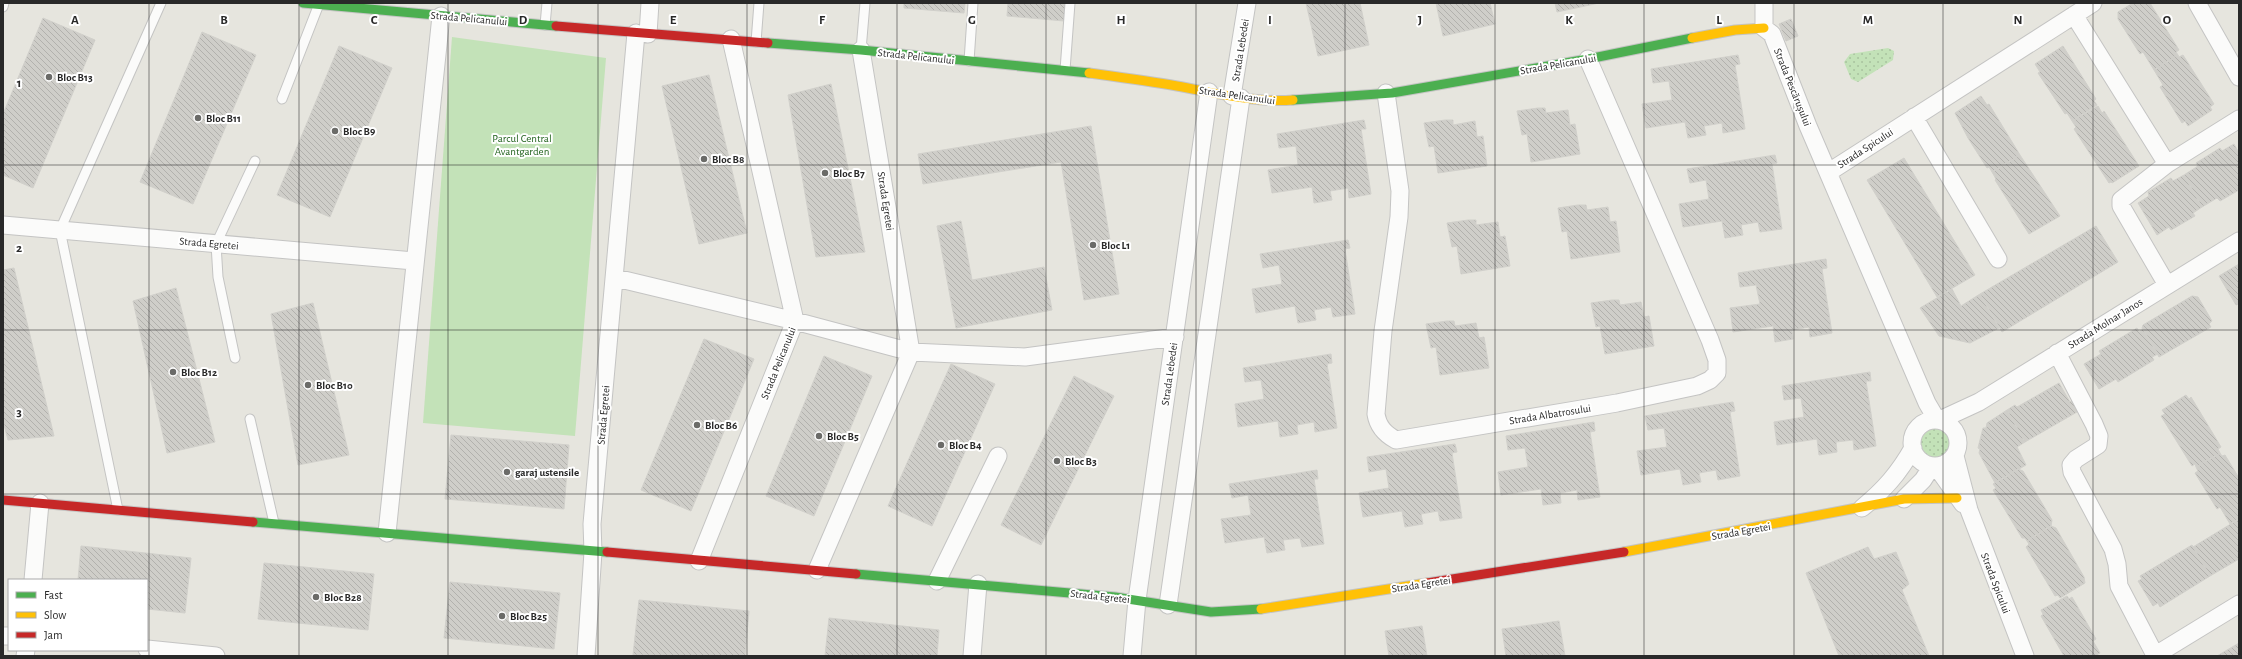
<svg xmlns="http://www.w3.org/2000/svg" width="2242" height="659" font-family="'Alegreya Sans',sans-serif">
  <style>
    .grass { fill: url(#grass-dots) }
    .park { fill: #c3e2b8 }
    .building { fill: url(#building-back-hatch); stroke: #d1d0cb }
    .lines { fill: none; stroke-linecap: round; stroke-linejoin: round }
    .lane-casing { stroke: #c4c4c3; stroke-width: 11 }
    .street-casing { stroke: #c4c4c3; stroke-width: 19 }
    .fast-casing { stroke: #c4c4c3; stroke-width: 11 }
    .slow-casing { stroke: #c4c4c3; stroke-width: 11 }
    .jam-casing { stroke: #c4c4c3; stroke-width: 11 }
    .lane { stroke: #fbfbfa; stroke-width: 9 }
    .street { stroke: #fbfbfa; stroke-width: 17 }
    .fast { stroke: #4caf50; stroke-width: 9 }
    .slow { stroke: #ffc107; stroke-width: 9 }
    .jam { stroke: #c62828; stroke-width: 9 }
    .grid { fill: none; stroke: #292929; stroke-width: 1; stroke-opacity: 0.55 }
    .poi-dot { fill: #6b6b68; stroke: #fff; stroke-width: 1.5 }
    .labels { text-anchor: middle; stroke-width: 4; stroke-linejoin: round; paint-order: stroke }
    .street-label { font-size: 11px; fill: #292929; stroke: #fff }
    .poi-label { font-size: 11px; font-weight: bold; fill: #292929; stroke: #fff; text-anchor: start }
    .park-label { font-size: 11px; fill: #21621d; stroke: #fff }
    .grid-label { font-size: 13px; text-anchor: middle; font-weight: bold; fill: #292929; stroke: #fff; stroke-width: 4; stroke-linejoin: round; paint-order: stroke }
  </style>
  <defs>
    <pattern id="grass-dots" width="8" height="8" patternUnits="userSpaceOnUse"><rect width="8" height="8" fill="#c3e2b8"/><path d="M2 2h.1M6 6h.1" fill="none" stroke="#a8c29e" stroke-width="1.8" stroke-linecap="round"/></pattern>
    <pattern id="building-back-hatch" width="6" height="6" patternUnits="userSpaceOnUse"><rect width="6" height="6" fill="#cfcec9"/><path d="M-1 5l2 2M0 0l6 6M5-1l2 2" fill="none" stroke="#b2b1ad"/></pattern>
  </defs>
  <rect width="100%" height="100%" fill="#e6e5de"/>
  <path class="grass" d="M1888,48l6,3 -1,9 -35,22 -7,-3 -7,-17 6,-8z
    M1920 443a15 15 0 1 1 30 0a15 15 0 1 1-30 0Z"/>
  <path class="park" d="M452,37l154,21 -31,378 -152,-13z"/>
  <path class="building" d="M904,3h61l-1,10 -60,-5z
    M1008,3h58l-2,18 -57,-5z
    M1306,3h54l9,42 -51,11z
    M1436,3h54l5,21 -52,12z
    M1555,3h44l-42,9z
    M2133,3h17l29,47 -3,2 2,3 -24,15 -11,-18 -3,2 -22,-35v-7z
    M43,18l52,22 -62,148 -30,-13v-61z
    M1791,19l7,17 -12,5 -7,-17z
    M202,32l54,23 -63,149 -53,-22z
    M339,46l53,22 -62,149 -53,-22z
    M2063,46l33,53 -2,2 3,4 -25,16 -5,-8 -2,1 -27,-41 2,-1 -5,-8z
    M1738,55l2,9 -5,1 10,64 -22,4 -1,-10 -18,3 2,9 -18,3 -3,-16 -39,6 -4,-24 30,-4 -3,-19 -16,2 -2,-14z
    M2178,55l1,2 4,-2 31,49 -4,3 2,3 -24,16 -3,-5 -3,2 -22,-36 3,-2 -9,-15z
    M709,75l38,158 -48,11 -37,-158z
    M831,84l34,168 -49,5 -28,-162z
    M1981,96l6,9 2,-1 31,51 -28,17 -3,-5 -2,1 -19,-30 -13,-25z
    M2098,106l4,7 2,-2 35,55 -27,17 -1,-1 -2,1 -35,-54 2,-2 -4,-6z
    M1538,108h7l1,5 22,-3 2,15 5,-1 5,30 -49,8 -4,-28 -5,1 -5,-24z
    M1364,120l2,9h-5l10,65 -22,4 -1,-10 -18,3 2,9 -18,3 -2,-16 -40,6 -4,-23 30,-5 -2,-19 -17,2 -2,-14z
    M1445,120h8v5l22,-4 2,16 6,-1 4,30 -49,7 -4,-27 -5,1 -5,-24z
    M1091,126l28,168 -35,6 -23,-138 -138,22 -5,-30z
    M2234,144l5,9v37l-19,11 -3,-3 -15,9 -18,-32 14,-9 -2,-3 24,-15 2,3z
    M1775,155l2,8 -5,1 10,65 -22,3 -2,-10 -17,3 2,10 -18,3 -3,-17 -39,6 -4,-23 30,-5 -3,-19 -16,3 -3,-14z
    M2020,155l40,61 -31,18 -34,-54 1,-1 -4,-7z
    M1904,158l71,117 -38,22 -70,-117z
    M2184,175l18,32 -9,6 2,3 -24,14 -2,-3 -12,8 -19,-32 11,-7 -1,-4 23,-14 2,3z
    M1578,205h8l1,5 21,-3 2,15 6,-1 4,31 -49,7 -4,-28 -5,1 -4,-24z
    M1468,220h8v5l22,-3 2,15 5,-1 5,30 -49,8 -4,-28 -5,1 -5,-24z
    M961,221l11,59 72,-13 8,43 -96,18 -19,-102z
    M2096,226l22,36 -116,70 -22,-38z
    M1348,240l2,8 -5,1 10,65 -22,3 -2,-10 -17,3 2,10 -18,3 -3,-17 -39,7 -4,-24 30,-5 -3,-19 -16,3 -3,-14z
    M1826,259l1,9 -5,1 10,64 -22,4 -1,-10 -17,3 1,9 -18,3 -2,-16 -40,6 -3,-24 30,-4 -4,-19 -16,2 -2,-14z
    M2239,264v40l-3,1 -17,-29z
    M14,268l40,168 -46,4 -5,-19v-151z
    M176,288l39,154 -48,11 -34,-152z
    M1952,289l9,17 19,-12 19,34 -29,15 -31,-7 -19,-28z
    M2192,296l6,1 14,24 -3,3 2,3 -52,30 -17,-29 1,-3z
    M1612,300h7l1,5 21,-3 3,15 5,-1 5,30 -49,8 -5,-28 -4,1 -5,-24z
    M313,303l36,152 -51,10 -27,-151z
    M1447,321h7l1,5 21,-3 3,15 5,-1 5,31 -49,7 -4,-28 -5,1 -5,-24z
    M2137,328l2,4 4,-3 15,25 -6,3 2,3 -36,22 -2,-3 -17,10 -15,-25 17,-10 -2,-3z
    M704,339l50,20 -63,152 -50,-21z
    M1331,354l1,9 -5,1 10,64 -22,4 -1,-10 -17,3 1,9 -18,3 -2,-16 -40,6 -3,-23 29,-5 -3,-19 -16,2 -2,-14z
    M824,356l48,20 -58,140 -48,-20z
    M951,364l44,20 -63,142 -44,-20z
    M1870,372l1,9h-5l10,65 -22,4 -1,-10 -17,2 1,10 -18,3 -2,-16 -40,6 -3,-23 30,-5 -3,-19 -17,2 -2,-14z
    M1074,376l40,20 -73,149 -40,-20z
    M2059,383l11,19 3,-2 5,9 -1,3 -52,30 -18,-32 8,-5 2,2z
    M2186,395l3,4 2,-2 30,50 -3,2 2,4 -24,14 -1,-3 -3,2 -31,-50 4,-2 -3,-4z
    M1733,402l2,9 -5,1 10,64 -22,4 -2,-10 -17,3 2,9 -18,3 -3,-16 -39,6 -4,-24 30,-4 -3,-19 -16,2 -3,-14z
    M2007,410l18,32 -8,5 9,18 -31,18 -16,-30 1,-4 -2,-1 5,-20h3l1,-5z
    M1594,422l1,9 -5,1 10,65 -22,3 -1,-10 -17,3 1,10 -18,2 -2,-16 -40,6 -3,-23 30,-5 -3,-19 -17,2 -2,-14z
    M451,435l118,10 -5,64 -119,-10z
    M1455,444l2,8 -5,1 10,65 -22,3 -2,-10 -17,3 2,10 -18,3 -3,-16 -39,6 -4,-24 30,-5 -3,-19 -17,3 -2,-15z
    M2220,453l2,3 3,-1 14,23v41l-9,5 -10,-17 -3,2 -22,-36 3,-2 -2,-4z
    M2018,469l5,2 29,49 -1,6 -24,15 -2,-3h-3l-29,-48 3,-2 -3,-4z
    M1317,470l1,9h-4l10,65 -22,3 -2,-9 -17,2 2,10 -18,3 -3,-16 -39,6 -4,-24 30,-4 -3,-20 -16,3 -3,-14z
    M2239,519v40l-29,17 -17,-29z
    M2051,526l5,2 28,49 1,6 -25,15 -2,-3 -3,1 -29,-49 3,-3 -2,-3z
    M2192,545l18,31 -50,31 -2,-4 -5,3 -15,-25 4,-2 -2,-3z
    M81,546l110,12 -6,55 -38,-4v-29h-69z
    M1868,547l6,12 22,-7 13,32 -7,6 27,66h-90l-33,-83z
    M264,563l110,11 -6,56 -110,-11z
    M450,582l110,11 -6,56 -110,-11z
    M2067,596l2,3 3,-2 24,42 -3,2 7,12 -5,3h-31l-23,-40 2,-2 -2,-4z
    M639,600l110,11 -4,45 -112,-1z
    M829,618l110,12 -2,26h-112z
    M1559,621l6,35h-59l-4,-27z
    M1422,626l5,30h-38l-4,-25z
    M2239,643v13h-22z"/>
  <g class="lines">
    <defs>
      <path id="lane" d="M3,7l1,-4
        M545,25l2,-22
        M756,42l3,-39
        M861,50l4,-47
        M969,61l4,-58
        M1065,70l5,-67
        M282,99l37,-95
        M235,358l-17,-81 -2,-33 39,-83
        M250,419l24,104
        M118,510l-58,-280 101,-227"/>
      <path id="street" d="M1764,3v25l8,6 36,92 119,277 10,17
        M2197,3l42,74
        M2074,15l93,149 -46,36v6l46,79
        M648,34l2,-31
        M1386,93l14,98 -1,26 -16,114 -7,83c2,13 9,20 20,26l221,-37 80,-17 13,-6 7,-7v-13l-7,-20 -122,-281
        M1232,96l15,-93
        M1914,117l84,142
        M2167,164l72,-45
        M1829,172l264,-169
        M3,225l411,36
        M616,278l179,43 116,31 114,5 150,-20
        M2057,353l37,71 5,12 -1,9 -22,14 -5,6 1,7 41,77 4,15 2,22 36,69
        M1912 443a23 23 0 1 1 46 0a23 23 0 1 1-46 0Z
        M1940,420l39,-18 260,-161
        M1955,456l14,54 56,146
        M1936,466l27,38
        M1904,499l19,-19 9,-14
        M1862,508c22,-18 37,-35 51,-60
        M387,533l54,-517
        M699,561l96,-240 -64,-282
        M817,570l94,-218 -50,-302
        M33,580l7,-77
        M937,581l61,-125
        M1168,605l73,-507
        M3,636h6
        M147,649l69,7
        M25,656l1,-6
        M586,656l7,-104 -1,-28 44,-491
        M972,656l6,-72
        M1132,656l5,-56 72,-508
        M2154,656l85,-52"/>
      <path id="fast" d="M303,3l253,23
        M768,43l93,7 228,23
        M1293,100l99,-7 196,-34 104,-21
        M253,522l354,30
        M856,574l259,23 96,15 50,-3"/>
      <path id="slow" d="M1692,38l43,-8 29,-2
        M1089,73c29,4 59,8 88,13 39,7 77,17 116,14
        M1624,552l280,-53 53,-1
        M1261,609l166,-26"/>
      <path id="jam" d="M556,26l212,17
        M3,500l250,22
        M607,552l249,22
        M1427,583l197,-31"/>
    </defs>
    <use href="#lane" class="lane-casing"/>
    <use href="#street" class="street-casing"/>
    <use href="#fast" class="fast-casing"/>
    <use href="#slow" class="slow-casing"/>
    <use href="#jam" class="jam-casing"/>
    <use href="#lane" class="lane"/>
    <use href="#street" class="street"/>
    <use href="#fast" class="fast"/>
    <use href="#slow" class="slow"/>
    <use href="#jam" class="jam"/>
  </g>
  <path class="grid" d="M149,3v653M299,3v653M448,3v653M598,3v653M747,3v653M897,3v653M1046,3v653M1196,3v653M1345,3v653M1495,3v653M1644,3v653M1794,3v653M1943,3v653M2093,3v653M3,165h2236M3,330h2236M3,494h2236"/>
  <g class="poi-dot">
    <circle cx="49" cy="77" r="4"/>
    <circle cx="198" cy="118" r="4"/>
    <circle cx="335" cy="131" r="4"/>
    <circle cx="704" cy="159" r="4"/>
    <circle cx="825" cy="173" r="4"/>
    <circle cx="1093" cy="245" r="4"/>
    <circle cx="173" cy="372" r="4"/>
    <circle cx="308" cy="385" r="4"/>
    <circle cx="697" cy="425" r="4"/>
    <circle cx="819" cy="436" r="4"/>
    <circle cx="941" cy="445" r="4"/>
    <circle cx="1057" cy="461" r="4"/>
    <circle cx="507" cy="472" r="4"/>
    <circle cx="316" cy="597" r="4"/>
    <circle cx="502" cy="616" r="4"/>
  </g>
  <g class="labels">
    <g class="street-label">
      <text transform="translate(469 18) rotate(5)" y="4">Strada Pelicanului</text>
      <text transform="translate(1240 50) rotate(-81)" y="4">Strada Lebedei</text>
      <text transform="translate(916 56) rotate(6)" y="4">Strada Pelicanului</text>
      <text transform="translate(1558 64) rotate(-10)" y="4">Strada Pelicanului</text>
      <text transform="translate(1793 87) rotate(68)" y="4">Strada Pescărușului</text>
      <text transform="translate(1237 95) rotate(8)" y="4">Strada Pelicanului</text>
      <text transform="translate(1865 148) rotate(-33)" y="4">Strada Spicului</text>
      <text transform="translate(886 201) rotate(81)" y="4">Strada Egretei</text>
      <text transform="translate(209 243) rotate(5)" y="4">Strada Egretei</text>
      <text transform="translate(2105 323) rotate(-32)" y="4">Strada Molnar Janos</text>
      <text transform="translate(778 363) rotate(-68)" y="4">Strada Pelicanului</text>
      <text transform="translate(1169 374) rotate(-82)" y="4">Strada Lebedei</text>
      <text transform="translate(1550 414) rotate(-9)" y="4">Strada Albatrosului</text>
      <text transform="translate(603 415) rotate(-85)" y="4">Strada Egretei</text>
      <text transform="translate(1741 531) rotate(-10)" y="4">Strada Egretei</text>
      <text transform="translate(1996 583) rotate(69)" y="4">Strada Spicului</text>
      <text transform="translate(1421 584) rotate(-9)" y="4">Strada Egretei</text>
      <text transform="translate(1100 596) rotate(6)" y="4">Strada Egretei</text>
    </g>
    <g class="poi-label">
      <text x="57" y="81">Bloc B13</text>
      <text x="206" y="122">Bloc B11</text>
      <text x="343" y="135">Bloc B9</text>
      <text x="712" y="163">Bloc B8</text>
      <text x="833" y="177">Bloc B7</text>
      <text x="1101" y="249">Bloc L1</text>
      <text x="181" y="376">Bloc B12</text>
      <text x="316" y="389">Bloc B10</text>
      <text x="705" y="429">Bloc B6</text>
      <text x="827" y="440">Bloc B5</text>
      <text x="949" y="449">Bloc B4</text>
      <text x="1065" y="465">Bloc B3</text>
      <text x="515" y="476">garaj ustensile</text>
      <text x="324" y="601">Bloc B28</text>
      <text x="510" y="620">Bloc B25</text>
    </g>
    <g class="park-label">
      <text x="522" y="142">Parcul Central<tspan x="522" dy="13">Avantgarden</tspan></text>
    </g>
  </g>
  <g class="grid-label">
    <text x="75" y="24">A</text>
    <text x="224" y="24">B</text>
    <text x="374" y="24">C</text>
    <text x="523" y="24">D</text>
    <text x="673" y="24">E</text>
    <text x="822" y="24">F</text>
    <text x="972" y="24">G</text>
    <text x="1121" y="24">H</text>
    <text x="1270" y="24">I</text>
    <text x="1420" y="24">J</text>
    <text x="1569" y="24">K</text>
    <text x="1719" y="24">L</text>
    <text x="1868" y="24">M</text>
    <text x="2018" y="24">N</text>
    <text x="2167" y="24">O</text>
    <text x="19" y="87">1</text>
    <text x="19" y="252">2</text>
    <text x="19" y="416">3</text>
  </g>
  <rect width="2242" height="659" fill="none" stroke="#292929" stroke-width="8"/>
  <rect x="8" y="579" width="140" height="72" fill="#ffffff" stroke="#a9a9a9"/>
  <rect x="16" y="592" width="20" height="6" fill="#4caf50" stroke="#a9a9a9"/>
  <text x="44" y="599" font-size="12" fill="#292929">Fast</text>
  <rect x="16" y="612" width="20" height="6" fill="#ffc107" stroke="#a9a9a9"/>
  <text x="44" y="619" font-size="12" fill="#292929">Slow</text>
  <rect x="16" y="632" width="20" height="6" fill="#c62828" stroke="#a9a9a9"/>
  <text x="44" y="639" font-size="12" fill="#292929">Jam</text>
</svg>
